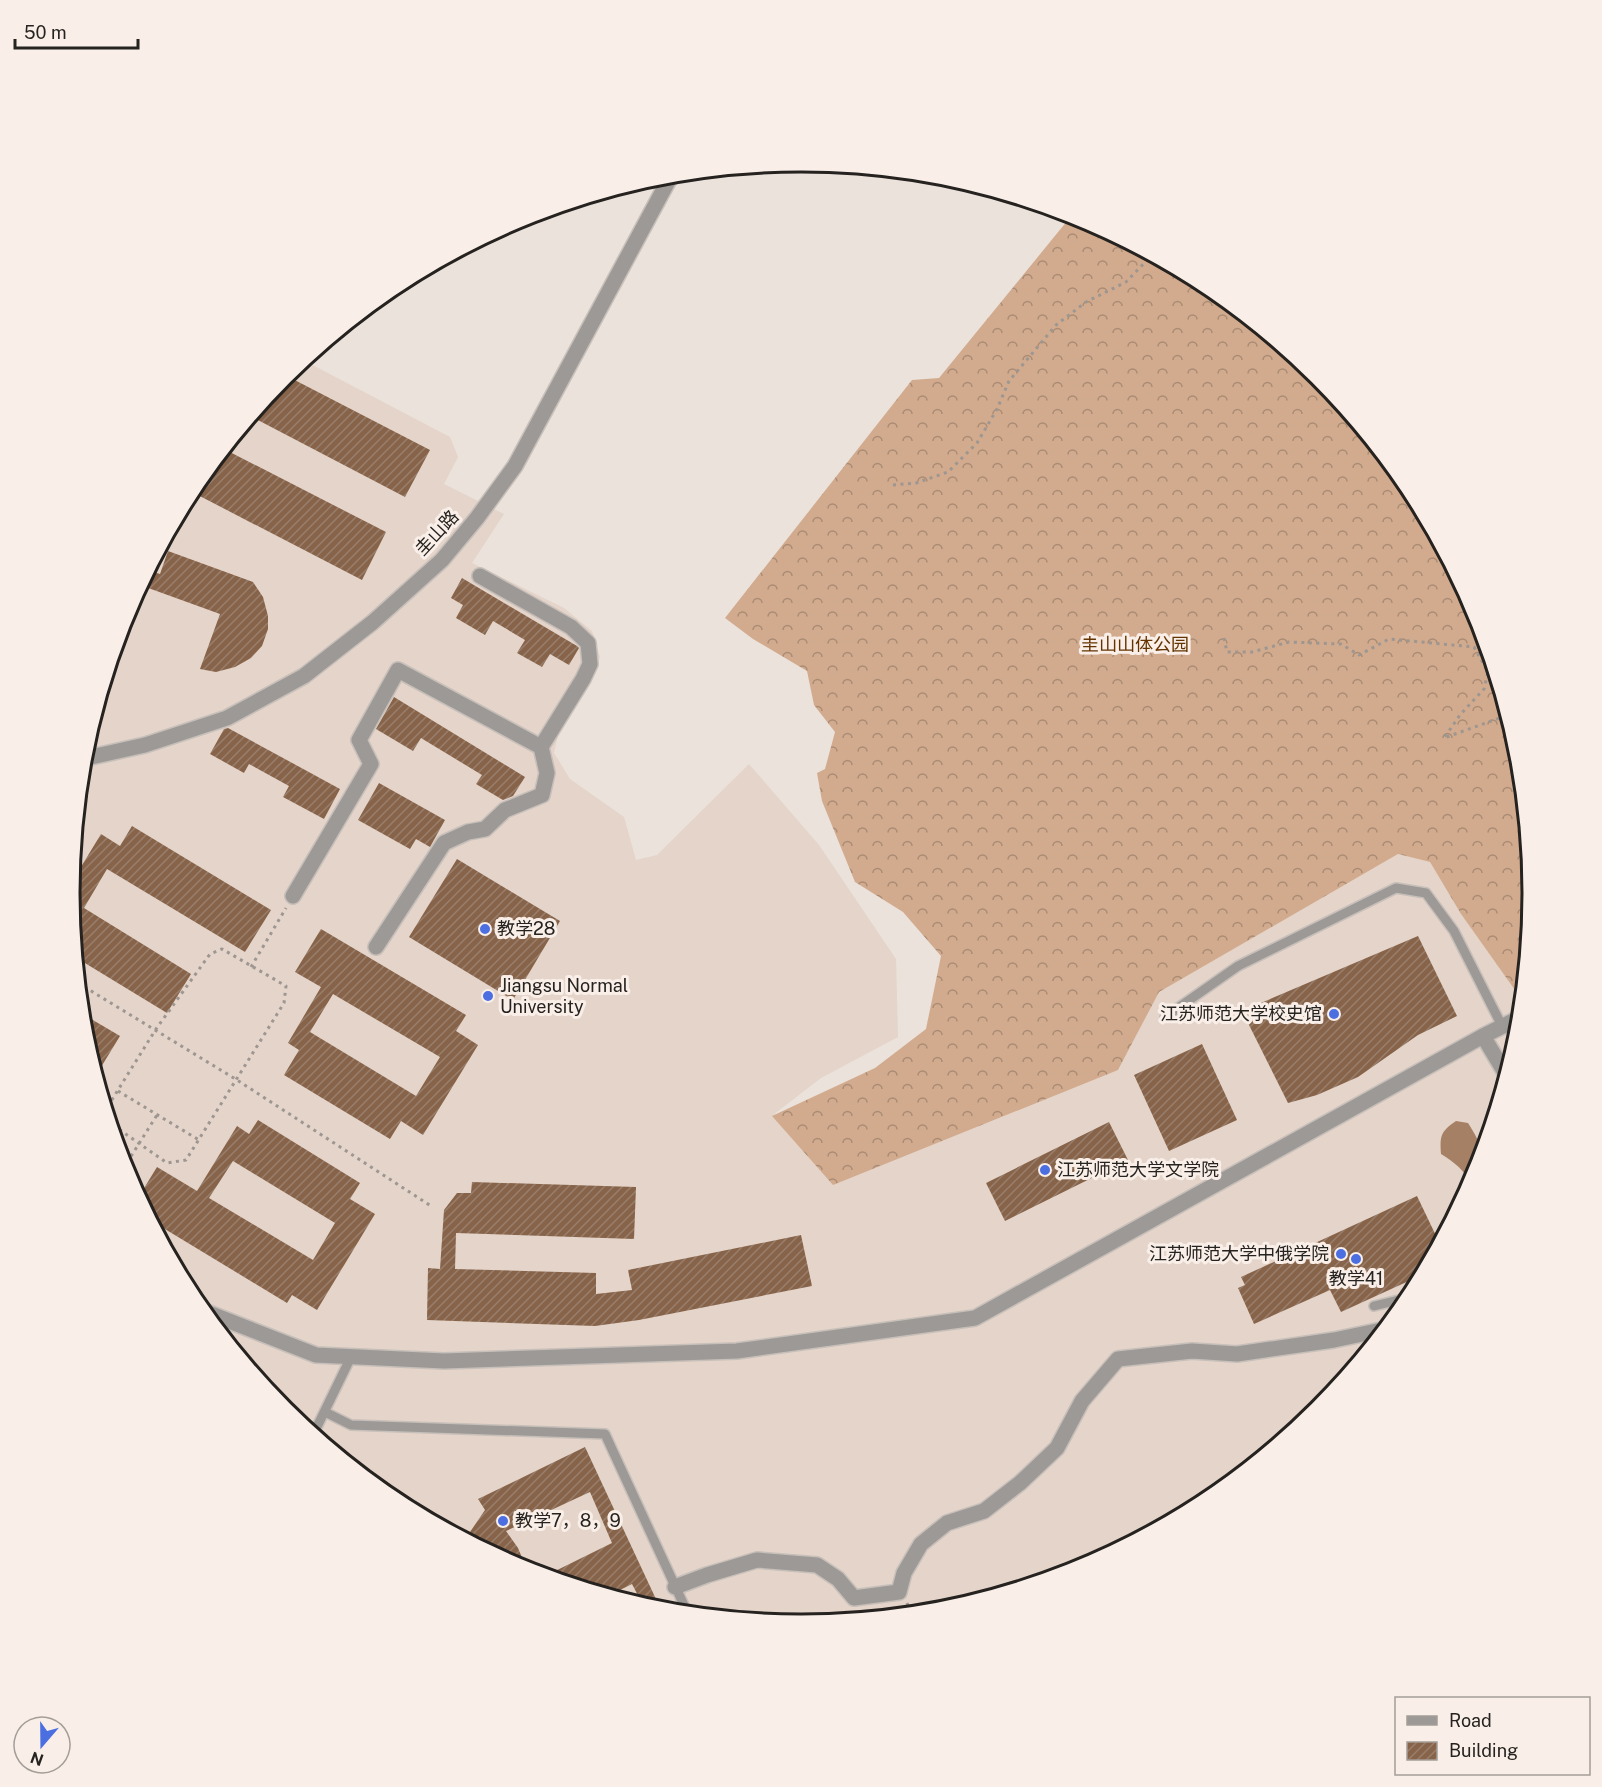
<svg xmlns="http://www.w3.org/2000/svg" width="1602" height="1787" font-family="'Public Sans','Noto Sans SC',sans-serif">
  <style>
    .built { fill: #e4d4c9 }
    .forest { fill: url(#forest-crowns) }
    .water { fill: #a58065 }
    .building { fill: url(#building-hatch); fill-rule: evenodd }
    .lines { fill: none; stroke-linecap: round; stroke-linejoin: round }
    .service-casing { stroke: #c7bfb9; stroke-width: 12 }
    .minor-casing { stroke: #c7bfb9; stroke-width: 18 }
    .path { stroke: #9d9691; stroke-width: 3; stroke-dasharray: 3 4.5; stroke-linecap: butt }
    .service { stroke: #9d9996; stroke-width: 9 }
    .minor { stroke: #9d9996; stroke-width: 15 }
    .poi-dot { fill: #4b6ee1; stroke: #f9efe8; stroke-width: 2 }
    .labels { text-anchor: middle; stroke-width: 6; stroke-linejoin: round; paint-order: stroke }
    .street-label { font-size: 18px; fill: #25221f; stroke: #f9efe8 }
    .park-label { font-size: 18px; fill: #643300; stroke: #f9efe8 }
    .poi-label { font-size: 18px; fill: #25221f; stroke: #f9efe8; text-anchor: start }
    .rim { fill: none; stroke: #25221f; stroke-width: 3 }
  </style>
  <defs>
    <pattern id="forest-crowns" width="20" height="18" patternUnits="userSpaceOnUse" patternTransform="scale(1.5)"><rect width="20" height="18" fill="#d2ab8e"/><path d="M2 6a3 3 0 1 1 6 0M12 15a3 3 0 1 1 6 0" fill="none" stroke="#aa8b73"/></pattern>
    <pattern id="building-hatch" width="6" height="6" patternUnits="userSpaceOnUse" patternTransform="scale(1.5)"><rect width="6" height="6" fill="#876349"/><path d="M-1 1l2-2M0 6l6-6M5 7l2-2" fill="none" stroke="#987e6c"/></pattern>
  </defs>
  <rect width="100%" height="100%" fill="#ebe2db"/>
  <path class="built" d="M303,360l147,77 8,20 -14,27 60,30 -32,49 92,45 28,23 8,26 -13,29 -29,49 -4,18 16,26 54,38 12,43 21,-5 92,-91 70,81 77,114 2,78 -77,41 -48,37 345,-45 40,-78 240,-138 32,8 31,52 61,86 -3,37 -42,137 -68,126 -91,111 -111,91 -126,68 -138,41 -142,14 -143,-14 -137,-41 -127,-68 -111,-91 -91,-111 -67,-127 -42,-137 -14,-143 14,-143 42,-137 68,-126 91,-111z"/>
  <path class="forest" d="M1072,215l9,2 127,68 111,91 91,111 67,127 42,137 14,142 -11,107 -61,-86 -31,-52 -32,-8 -239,138 -41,78 -285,115 -61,-69 103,-48 51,-39 15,-73 -38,-44 -48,-30 -33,-81 -5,-28 8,-4 10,-37 -21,-27 -7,-34 -54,-32 -28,-21 187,-238 27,-2z"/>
  <path class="water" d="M1456,1121l12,2c5,8 15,24 15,33 -1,9 -8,21 -12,29 -5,-14 -17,-23 -30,-31 -1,-18 -1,-22 15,-33z"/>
  <path class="building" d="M285,375l145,75 -25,47 -155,-81z
    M224,449l162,83 -24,48 -170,-88 9,-16z
    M168,551l85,31 10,15 5,19v13l-6,17 -11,12 -16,9 -19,5 -16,-3 20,-55 -80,-29 8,-15 12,4z
    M462,578l115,68 2,2 -10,17 -19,-11 -8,13 -25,-14 8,-13 -32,-19 -8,14 -29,-17 7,-13 -12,-7z
    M394,697l131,80 -12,19 -10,4 -27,-16 6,-9 -61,-37 -8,13 -37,-22z
    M228,728l112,61 -16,30 -41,-22 6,-11 -40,-22 -5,9 -34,-19 14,-25z
    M379,783l66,37 -15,27 -14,-8 -6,10 -52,-29z
    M132,826l139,84 -26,42 -138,-83 -23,39 107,66 -24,39 -92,-56 -6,-64 1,-8 31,-51 19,12z
    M457,859l103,62 -47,79 -104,-63z
    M321,929l145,86 -10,16 22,14 -55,90 -22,-14 -11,18 -106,-64 15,-25 -11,-7 33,-56 -26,-15zM333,994l107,63 -24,39 -106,-64z
    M1418,936l39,80 -39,19 -60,42 -41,18 -29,8 -46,-92z
    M81,1013l39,23 -25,41 -12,-41z
    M1202,1044l35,76 -68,31 -35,-76z
    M258,1120l102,63 -10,16 25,15 -58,96 -25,-15 -5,8 -137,-83 -12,-22 19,-31 40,24 40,-65 12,8zM233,1161l102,62 -22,37 -104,-62z
    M1109,1122l19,38 -123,61 -19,-38z
    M472,1182l164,5 -2,52 -178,-6 -1,36 141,4v21l36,-4 -4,-20 173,-35 11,51 -173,34 -44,6 -168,-6 1,-52 12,1 4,-59 13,-17h14z
    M1417,1196l23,48 -16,30 -83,38 -11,-22 -76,34 -16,-36 7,-3 -4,-8z
    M585,1447l77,165 -18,-5 -12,-23 -24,12 -65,-19 69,-34 -22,-51 -84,39 12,17 10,24 -7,-2 -37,-20 -14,-18 15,-22 -7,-11z"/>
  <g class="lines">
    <defs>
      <path id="service" d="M1165,1017l73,-51 158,-78 30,5 28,38 48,95
        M1374,1306l37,-9
        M325,1412l26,13 254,9 83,180
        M313,1435l38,-78"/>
      <path id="minor" d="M480,576l91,51 17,16 2,21 -7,15 -42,68
        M82,759l63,-14 82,-27 77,-42 69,-54 69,-62 35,-42 38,-52 157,-292
        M293,896l78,-132 -12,-24 39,-70 143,77 6,26 -5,22 -37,15 -20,19 -17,3 -24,11 -68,104
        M1483,1036l24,40
        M201,1310l115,45 128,6 293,-10 238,-33 508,-282 38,-19
        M675,1587l32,-12 50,-15 60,5 21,14 16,19 45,-6 5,-19 17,-29 26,-21 37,-12 36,-28 37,-35 25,-47 36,-42 74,-8 45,3 97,-14 52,-11"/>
    </defs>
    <use href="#service" class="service-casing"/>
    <use href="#minor" class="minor-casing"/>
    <path class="path" d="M893,485l23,-2 32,-11 29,-29 20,-34 12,-28 47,-56 30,-23 40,-20 26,-27
      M1224,638l3,14h25l37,-10 52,2 18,11 30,-16 85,8 14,25 -4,17 -24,26 -16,23 64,-23
      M251,967l35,-59
      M78,983l159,97 194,126
      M118,1091l81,49
      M107,1114l1,-8 48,-77 54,-75 12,-5 64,37 -2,17 -98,157 -19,3 -57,-40
      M123,1169l34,-54
      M907,1603l5,12
      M844,1621v-4l4,-7"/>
    <use href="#service" class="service"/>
    <use href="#minor" class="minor"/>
  </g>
  <g class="poi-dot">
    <circle cx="485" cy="929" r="6"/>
    <circle cx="488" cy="996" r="6"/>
    <circle cx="1334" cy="1014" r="6"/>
    <circle cx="1045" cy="1170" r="6"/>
    <circle cx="1341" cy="1254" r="6"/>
    <circle cx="1356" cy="1259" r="6"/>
    <circle cx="503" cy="1521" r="6"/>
  </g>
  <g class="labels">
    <g class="street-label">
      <text transform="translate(437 533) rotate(-47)" y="6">圭山路</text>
    </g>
    <g class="park-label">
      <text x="1135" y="651">圭山山体公园</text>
    </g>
    <g class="poi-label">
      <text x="497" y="935">教学28</text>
      <text x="500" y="992">Jiangsu Normal<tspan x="500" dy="21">University</tspan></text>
      <text x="1322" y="1020" text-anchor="end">江苏师范大学校史馆</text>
      <text x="1057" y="1176">江苏师范大学文学院</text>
      <text x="1329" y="1260" text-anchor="end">江苏师范大学中俄学院</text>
      <text x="1356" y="1285" text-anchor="middle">教学41</text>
      <text x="515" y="1527">教学7，8，9</text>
    </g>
  </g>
  <path d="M0 0H1602V1787H0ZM80 893a721 721 0 1 1 1442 0a721 721 0 1 1-1442 0Z" fill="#f9efe8" fill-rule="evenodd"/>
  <path class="rim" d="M80 893a721 721 0 1 1 1442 0a721 721 0 1 1-1442 0Z"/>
  <rect x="1395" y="1697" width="195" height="78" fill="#f9efe8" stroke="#a49d98" stroke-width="1.5"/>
  <rect x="1407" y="1716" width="30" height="9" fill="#9d9996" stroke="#a49d98" stroke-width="1.5"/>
  <text x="1449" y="1727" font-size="18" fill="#25221f">Road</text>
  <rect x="1407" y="1742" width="30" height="18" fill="url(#building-hatch)" stroke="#a49d98" stroke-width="1.5"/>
  <text x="1449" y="1757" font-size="18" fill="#25221f">Building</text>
  <g transform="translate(42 1745) rotate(200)"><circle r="28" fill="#f9efe8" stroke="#a49d98" stroke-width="1.5"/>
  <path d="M0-4.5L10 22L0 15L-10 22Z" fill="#4b6ee1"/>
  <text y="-9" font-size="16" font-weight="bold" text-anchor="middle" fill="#25221f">N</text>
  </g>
  <path d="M15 39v9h123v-9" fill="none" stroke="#25221f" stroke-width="3"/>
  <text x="24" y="39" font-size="18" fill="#25221f" stroke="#f9efe8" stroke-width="4.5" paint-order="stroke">50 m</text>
</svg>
